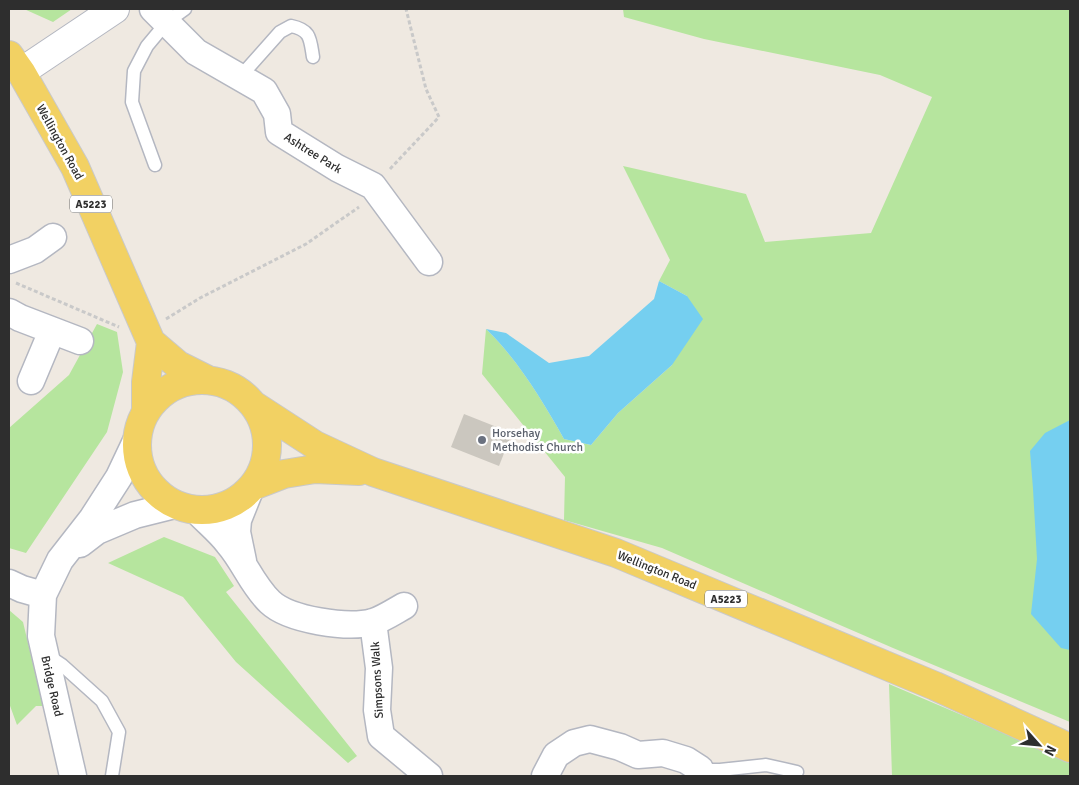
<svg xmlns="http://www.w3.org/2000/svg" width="1079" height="785" font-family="Signika,sans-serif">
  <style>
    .green { fill: #b6e59e }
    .water { fill: #75cff0 }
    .building { fill: #cbc7bf }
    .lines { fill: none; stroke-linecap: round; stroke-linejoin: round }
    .service-casing { stroke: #b4b7c1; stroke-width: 15 }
    .minor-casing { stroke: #b4b7c1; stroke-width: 29 }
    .tertiary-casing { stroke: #b4b7c1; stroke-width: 30 }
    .primary-casing { stroke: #c9c9c9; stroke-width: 30 }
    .path { stroke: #c9c9c9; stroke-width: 3; stroke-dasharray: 4 2.5; stroke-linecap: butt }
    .service { stroke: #fff; stroke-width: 12 }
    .minor { stroke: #fff; stroke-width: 26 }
    .tertiary { stroke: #fff; stroke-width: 28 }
    .primary { stroke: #f2d163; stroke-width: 28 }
    .worship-dot { fill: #6b7280; stroke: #fff; stroke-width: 2 }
    .labels { text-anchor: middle; stroke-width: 5; stroke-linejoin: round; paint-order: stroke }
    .shield { fill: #fff; stroke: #6d6d6d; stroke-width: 1 }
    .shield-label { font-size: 11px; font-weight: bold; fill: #2e2e2e }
    .street-label { font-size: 12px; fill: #2e2e2e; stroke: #fff }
    .worship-label { font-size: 12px; fill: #5b616d; stroke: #fff; text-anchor: start }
  </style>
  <rect width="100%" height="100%" fill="#efe9e1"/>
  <path class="green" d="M24,9h48l-19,13z
    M623,9h447v713l-177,-74 -231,-100 -98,-28 1,-43 -83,-103 4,-45c32,31 56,71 78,110l27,6 27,-32 54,-48 15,-69 -28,-15 11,-21 -47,-94 123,28 19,48 106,-9 61,-136 -52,-22 -176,-36 -80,-22z
    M97,324l20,8 6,40 -16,60 -81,121 -17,-5v-120l60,-53z
    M164,537l51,20 19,29 -8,6 131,164 -9,7 -112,-101 -53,-65 -75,-34z
    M9,610l14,12 20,84h-7l-19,19 -8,-22z
    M889,684l181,77v15h-178z"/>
  <path class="water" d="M659,281l28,15 16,23 -31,46 -54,48 -27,32 -27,-6c-22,-39 -46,-79 -78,-110l20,4 43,30 40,-7 65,-57z
    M1070,420v230l-9,-2 -30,-34 6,-55 -4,-70 -3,-38 15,-18z"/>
  <path class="building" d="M464,414l48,19 -13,33 -48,-19z"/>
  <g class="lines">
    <defs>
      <path id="service" d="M240,77l40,-45 11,-6c20,4 19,13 22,31
        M155,165l-23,-63 2,-31 13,-25 20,-24 18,-13
        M47,655l15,10 40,36 17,31 -7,44
        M700,771v-2l4,1h16l46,-5 31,7"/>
      <path id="minor" d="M153,9l43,43 68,39 13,23 2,18 58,36 36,18 56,76
        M9,260l26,-10 18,-13
        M9,312l11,6 60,23
        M31,381l21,-50
        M196,510c10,11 23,21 32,33 16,18 24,42 42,59 19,18 78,27 103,20 10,-3 22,-11 31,-16
        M80,544l17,-13 38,-16 40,-10
        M243,561l-6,-29 1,-12 12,-30
        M9,583l13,6 21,6
        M373,622l6,46 -2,42 4,26 48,40
        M73,776l-32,-140 2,-41 17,-35 32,-41 27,-42 18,-38
        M545,776l11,-21 18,-12 16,-4 30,8 18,8 25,-2 23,7 14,9"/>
      <path id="tertiary" d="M21,72l94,-63"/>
      <path id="primary" d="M9,55l12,17 54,95 76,175 27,23 30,15
        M137 445a65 65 0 1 1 130 0a65 65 0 1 1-130 0Z
        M255,406l60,39 58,27 243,81 319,133 135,62
        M146,411v-29l5,-40
        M253,486l31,-12 31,-5 44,2"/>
    </defs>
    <use href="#service" class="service-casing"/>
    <use href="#minor" class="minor-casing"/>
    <use href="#tertiary" class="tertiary-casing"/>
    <use href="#primary" class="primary-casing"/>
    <path class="path" d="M390,169l49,-52 -13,-28 -20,-80
      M16,283l103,44
      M166,319l34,-21 106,-54 53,-37"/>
    <use href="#service" class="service"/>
    <use href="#minor" class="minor"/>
    <use href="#tertiary" class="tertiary"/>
    <use href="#primary" class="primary"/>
  </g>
  <circle class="worship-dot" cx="482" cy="440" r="5"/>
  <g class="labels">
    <g class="shield">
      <rect x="70" y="195.5" width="42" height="17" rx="4"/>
      <rect x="705" y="590.5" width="42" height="17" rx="4"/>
    </g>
    <g class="shield-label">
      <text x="91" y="208">A5223</text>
      <text x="726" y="603">A5223</text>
    </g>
    <g class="street-label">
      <text transform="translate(60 142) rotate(61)" y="4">Wellington Road</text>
      <text transform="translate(313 153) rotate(32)" y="4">Ashtree Park</text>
      <text transform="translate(657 570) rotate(22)" y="4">Wellington Road</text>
      <text transform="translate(377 680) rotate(-93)" y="4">Simpsons Walk</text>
      <text transform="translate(52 686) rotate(77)" y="4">Bridge Road</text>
    </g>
    <g class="worship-label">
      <text x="492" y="437">Horsehay<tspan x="492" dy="14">Methodist Church</tspan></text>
    </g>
  </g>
  <rect width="1079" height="785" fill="none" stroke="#2e2e2e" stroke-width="20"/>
  <g transform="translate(1039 745) rotate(117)" stroke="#ffffff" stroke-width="4" paint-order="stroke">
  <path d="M0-4L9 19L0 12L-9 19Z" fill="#2e2e2e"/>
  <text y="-8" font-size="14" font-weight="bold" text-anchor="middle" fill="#2e2e2e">N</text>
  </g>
</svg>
